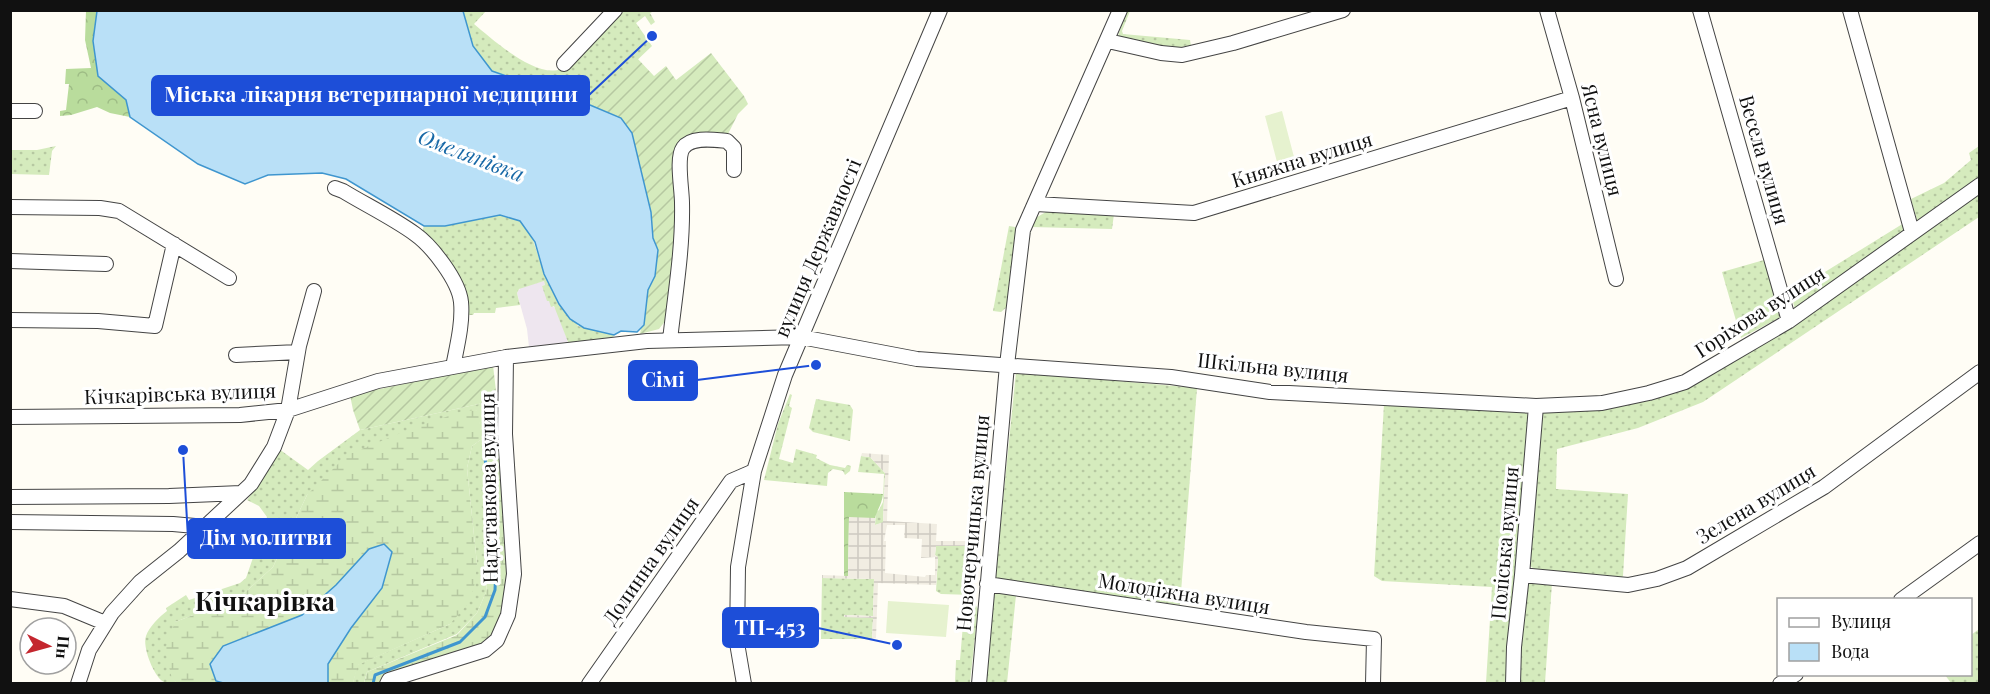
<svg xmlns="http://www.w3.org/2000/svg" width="1990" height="694" font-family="'Playfair Display',serif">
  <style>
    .industrial { fill: #eee6ef }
    .grass { fill: url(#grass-dots) }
    .forest { fill: url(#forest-crowns) }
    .wetland { fill: url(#wetland-marsh) }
    .garden { fill: url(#garden-furrows) }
    .pitch { fill: #e6f2cf }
    .plaza { fill: url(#plaza-grid); fill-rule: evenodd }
    .water { fill: #b9e0f7; stroke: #3f96cf; stroke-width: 1.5 }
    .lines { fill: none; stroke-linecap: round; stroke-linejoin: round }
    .stream { stroke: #3f96cf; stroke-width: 3 }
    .minor-casing { stroke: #444; stroke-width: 16 }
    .minor { stroke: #fff; stroke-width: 14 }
    .labels { text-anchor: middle; stroke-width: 6; stroke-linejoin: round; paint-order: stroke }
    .street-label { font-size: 20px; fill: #111; stroke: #fff }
    .water-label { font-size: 21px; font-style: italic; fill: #1768a6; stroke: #fff }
    .district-label { font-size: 26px; font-weight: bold; fill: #111; stroke: #fff }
    .leader { fill: none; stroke: #1d4ed8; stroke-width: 2 }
    .callout-dot { fill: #1d4ed8; stroke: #fff; stroke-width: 2 }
    .callout { fill: #1d4ed8; stroke: #1d4ed8; stroke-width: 2 }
    .callout-label { font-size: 21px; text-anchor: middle; font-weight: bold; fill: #fff }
  </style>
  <defs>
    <pattern id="grass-dots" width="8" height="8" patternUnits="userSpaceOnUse" patternTransform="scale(1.5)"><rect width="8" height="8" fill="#d5ebbd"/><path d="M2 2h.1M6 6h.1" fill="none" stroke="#b6c8a1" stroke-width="1.8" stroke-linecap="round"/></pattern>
    <pattern id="forest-crowns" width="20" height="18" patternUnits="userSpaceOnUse" patternTransform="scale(1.5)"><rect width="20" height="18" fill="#b9dc9c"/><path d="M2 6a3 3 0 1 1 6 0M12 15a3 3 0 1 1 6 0" fill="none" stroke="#9ebc85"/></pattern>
    <pattern id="wetland-marsh" width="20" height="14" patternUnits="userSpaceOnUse" patternTransform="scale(1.5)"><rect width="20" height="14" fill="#d5ebbd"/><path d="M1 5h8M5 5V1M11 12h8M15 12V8" fill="none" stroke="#b6c8a1"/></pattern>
    <pattern id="garden-furrows" width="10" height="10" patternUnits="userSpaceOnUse" patternTransform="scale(1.5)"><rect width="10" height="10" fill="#d5ebbd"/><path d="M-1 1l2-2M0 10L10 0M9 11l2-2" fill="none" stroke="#b6c8a1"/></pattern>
    <pattern id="plaza-grid" width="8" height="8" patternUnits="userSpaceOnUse" patternTransform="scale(1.5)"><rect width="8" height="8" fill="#f1ede2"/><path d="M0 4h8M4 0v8" fill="none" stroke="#cecac1"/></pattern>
  </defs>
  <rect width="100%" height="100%" fill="#fffdf5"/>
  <path class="industrial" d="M544,281l1,4 -3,1 7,15 9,11 10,30 -39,5 -2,-18 -10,-36 4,-6z"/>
  <path class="grass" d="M463,11h23l-12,13c18,15 62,55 87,45l63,-58h30l-4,2 5,9 -4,3 -6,-9 -9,7 16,23 -62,59 -98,-34 -19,-25z
    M1126,11h4l-8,20 1,3 67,6 1,6 -21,2 -49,-8 -3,-4z
    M56,146l-4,5 -3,24 -38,-1v-24h26z
    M1979,146v33l-61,45 -7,-25 33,-16 27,-23 -2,-7z
    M1979,191v26l-276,185 -65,26 -81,21 -1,40 72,5 -5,82 -3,4 -84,-10 -6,-4 -3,-8 12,-146 148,-25z
    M1046,212l68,2 -2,15 -81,-2 -3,25h-3l5,-31z
    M500,215l20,6 12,16 12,37 34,52 36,9 -1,3 -38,5 -7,-1 -14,-36 -3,1 -2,-6h-2l-5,-15 3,-1 -1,-4 -25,8 -2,4 3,12 -24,3 -1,5h-21l-1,2h-7l-45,-81 3,-8h21z
    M1904,223l2,8 -111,79 -4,-17z
    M1009,226l6,1 2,3 -9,76 -7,6 -8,-1z
    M1764,260l17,57 -40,21 -19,-66z
    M1016,372l181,16 -17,217 -185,-25z
    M790,394l2,1 -3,11 3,2 -13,51 14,4 3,-14 21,6 -1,3 14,7 15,3 2,-3 4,1 -1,5 -5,4 -2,-4 -10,-2 -5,4 -1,13 -63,-6 14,-56z
    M816,399l34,6 3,5 -3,31 -37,-9 -4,-4z
    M497,400l3,43 -14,149 -9,21 -20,21 -90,38 -3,11h-11l4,-18 93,-41 27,-60 -10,-96 5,-22 10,-7 -5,-29 -170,85 -34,72 -33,30 -65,25 -3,56 5,5c-4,0 -10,1 -13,-1 -10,-5 -22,-35 -18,-46 3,-9 14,-20 21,-25l-1,-3 20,-13 3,5 51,-17 6,-5 21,-61 -8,-11 -12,-6 15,-20 17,-31 29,21 10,-9 42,-31z
    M1384,404l139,5 5,6 2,9 -20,259h-24l6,-96 -110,-6 -8,-5z
    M861,456l9,1 15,16 -2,50 -8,2 1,-13 3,-2 4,-8 1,-28 -26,-2z
    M936,546h41l-5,49 -31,-1 -5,-3 2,-33 -3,-3z
    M822,578l52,1 -1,37 -29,-1v2l29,1 -1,21h-51z
    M1529,582l23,1 -7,100 -29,1 10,-100z
    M992,592l24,3 -9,88 -23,1z
    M965,600l9,2 4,7 -8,74h-15l1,-23h4z
    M1979,629v54h-28l-6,-8 25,-1 1,-39z"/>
  <path class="forest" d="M86,11h11l-4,30 5,35 28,24 4,17 -20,-4 -13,-6 -26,8 -11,1v-5l6,-1 3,-26h-4l1,-15 25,-1 -6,-28z
    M844,492l39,2c-1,10 -6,16 -8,24h-26l-1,58h-4z"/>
  <path class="wetland" d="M478,410l4,29 -10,7 -5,22 10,96 -3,24 -8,18 -16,18 -92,41 -5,18h-176l-5,-4 -7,-29 10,-28 65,-25 33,-30 34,-72 40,-40 61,-25 55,-19z
    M500,443c3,46 20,157 -7,193 -2,4 -7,7 -11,9l-101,38 -17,1 3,-12 90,-37 20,-22 9,-21 3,-26 -10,-95 5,-16z"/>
  <path class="garden" d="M711,53l33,43 4,8 -10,10 -12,24 -43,4 -3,74 -14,104 -7,9 -19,5 8,-44 6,-11 2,-14 -5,-53 -19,-79 -11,-15 -31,-13 47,-47 17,18 12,-10 10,14z
    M493,365l4,35 -137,30 -7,-20 -3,-15 2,-3 28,-3z"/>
  <path class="pitch" d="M1282,111l12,46 -17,5 -12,-46z
    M888,601l61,4 -3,32 -60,-4z"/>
  <path class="plaza" d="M862,453l27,2 -2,66 50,3 -1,17h36l-1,5h-35l-1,9 3,2 -2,28 -58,-2 -2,55 -4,1 1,-21 -29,-1v-2l29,1 1,-37 -52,-1v-3l26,1 1,-59 26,1v7l8,-3 2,-49 -15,-16 -9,-1zM887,525h18l-1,13 18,1 -1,19 14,-1v18h-9l-1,2 -40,-4 1,-32h-2z"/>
  <path class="water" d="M97,11h366l10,35 19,25 98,34 31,13 11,15 19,79 2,26 5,12 -3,26 -7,14 -4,35 -7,7 -16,-1 -7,4 -30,-7 -14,-9 -11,-15 -15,-30 -9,-32 -15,-21 -20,-6 -55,11h-21l-78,-47 -24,-6 -54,2 -23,9 -47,-20 -68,-47 -4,-17 -28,-24 -5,-35z
    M384,544l8,8 -10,36 -31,40 -23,36v19l-101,1 -11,-3 -6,-17 13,-18 79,-31 34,-30 33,-36z"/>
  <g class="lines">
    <path class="stream" d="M373,684l2,-9 85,-33 25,-25 10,-27 1,-24 -11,-108"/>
    <defs>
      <path id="minor" d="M1547,10l25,88 44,181
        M1700,10l89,311
        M1850,10l62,222
        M1108,41l53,12 21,2 51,-12 110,-33
        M564,64l51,-54
        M10,111h25
        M335,188l8,3c23,14 50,27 72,43 17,12 44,47 46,68 2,21 -4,44 -8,65
        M1036,204l158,9 378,-115
        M10,207l90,1 19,3 110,67
        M10,261l96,3
        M10,320l88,1 57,5 19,-82
        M670,340c5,-45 13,-91 12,-137 0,-14 -6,-45 1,-55 8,-12 32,-8 44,-7l7,7v22
        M236,355l62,-3
        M10,417l230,-2 48,-5 90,-29 128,-24 141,-16 154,-4 116,22 254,18 99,15 266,14 66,-3 47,-10 36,-11 104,-61 191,-136
        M10,497l159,-1 72,-3
        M10,522l163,2 22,2 7,4
        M1522,575l106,10 29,-6 30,-11 137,-81 156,-115
        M987,584l319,48 68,7 -1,45
        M10,599l54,7 41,17
        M1901,600l79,-57
        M78,684l11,-34 23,-37 28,-31 39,-31 72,-67 23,-37 14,-37 11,-64 15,-55
        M387,684l2,-4 96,-30 12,-10 11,-25 6,-41 -9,-140 1,-77
        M589,684l142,-203 23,-10
        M744,684l-7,-41 1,-76 16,-96 31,-96 155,-365
        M979,684l28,-319 16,-135 97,-220
        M1513,684l1,-37 8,-72 14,-169
        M1780,684l16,-10"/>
    </defs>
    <use href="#minor" class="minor-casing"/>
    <use href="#minor" class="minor"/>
  </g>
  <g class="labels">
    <g class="street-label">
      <text transform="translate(1602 140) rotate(76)" y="7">Ясна вулиця</text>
      <text transform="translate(1302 160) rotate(-17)" y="7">Княжна вулиця</text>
      <text transform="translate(1764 160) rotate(74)" y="7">Весела вулиця</text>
      <text transform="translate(818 248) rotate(-67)" y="7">вулиця Державності</text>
      <text transform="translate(1760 312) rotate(-33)" y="7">Горіхова вулиця</text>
      <text transform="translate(1273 368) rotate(6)" y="7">Шкільна вулиця</text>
      <text transform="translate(180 394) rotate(-2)" y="7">Кічкарівська вулиця</text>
      <text transform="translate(489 488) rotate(-91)" y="7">Надставкова вулиця</text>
      <text transform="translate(1756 504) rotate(-31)" y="7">Зелена вулиця</text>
      <text transform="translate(973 523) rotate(-85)" y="7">Новочерчицька вулиця</text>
      <text transform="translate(1505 543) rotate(-85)" y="7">Поліська вулиця</text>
      <text transform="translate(651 561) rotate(-55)" y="7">Долинна вулиця</text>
      <text transform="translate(1184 594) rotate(9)" y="7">Молодіжна вулиця</text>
    </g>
    <g class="water-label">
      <text transform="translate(471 156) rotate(21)" y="7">Омелянівка</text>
    </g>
    <g class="district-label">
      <text x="265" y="611">Кічкарівка</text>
    </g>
  </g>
  <path class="leader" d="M652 36L589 95M816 365L697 380M183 450L188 538M897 645L818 628"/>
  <g class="callout-dot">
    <circle cx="652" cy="36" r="6"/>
    <circle cx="816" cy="365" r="6"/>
    <circle cx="183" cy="450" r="6"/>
    <circle cx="897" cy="645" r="6"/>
  </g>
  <g class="callout">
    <rect x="152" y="76" width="437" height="39" rx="6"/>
    <rect x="629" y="361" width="68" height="39" rx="6"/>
    <rect x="188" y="519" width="157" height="39" rx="6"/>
    <rect x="723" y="608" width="95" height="39" rx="6"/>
  </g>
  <g class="callout-label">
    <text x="371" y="102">Міська лікарня ветеринарної медицини</text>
    <text x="663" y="387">Сімі</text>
    <text x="266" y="545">Дім молитви</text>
    <text x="770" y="635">ТП-453</text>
  </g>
  <rect width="1990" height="694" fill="none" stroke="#111111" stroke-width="24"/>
  <rect x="1777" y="598" width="195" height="78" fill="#ffffff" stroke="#a0a0a0" stroke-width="1.5"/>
  <rect x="1789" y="618" width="30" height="9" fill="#ffffff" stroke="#a0a0a0" stroke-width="1.5"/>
  <text x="1831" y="628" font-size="18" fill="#111111">Вулиця</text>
  <rect x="1789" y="643" width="30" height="18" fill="#b9e0f7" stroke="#a0a0a0" stroke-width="1.5"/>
  <text x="1831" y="658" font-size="18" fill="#111111">Вода</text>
  <g transform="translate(48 646) rotate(95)"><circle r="28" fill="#ffffff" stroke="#a0a0a0" stroke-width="1.5"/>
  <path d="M0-4.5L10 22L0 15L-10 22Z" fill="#c4262e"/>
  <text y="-9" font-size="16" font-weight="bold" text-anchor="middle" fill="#111111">Пн</text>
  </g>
</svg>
